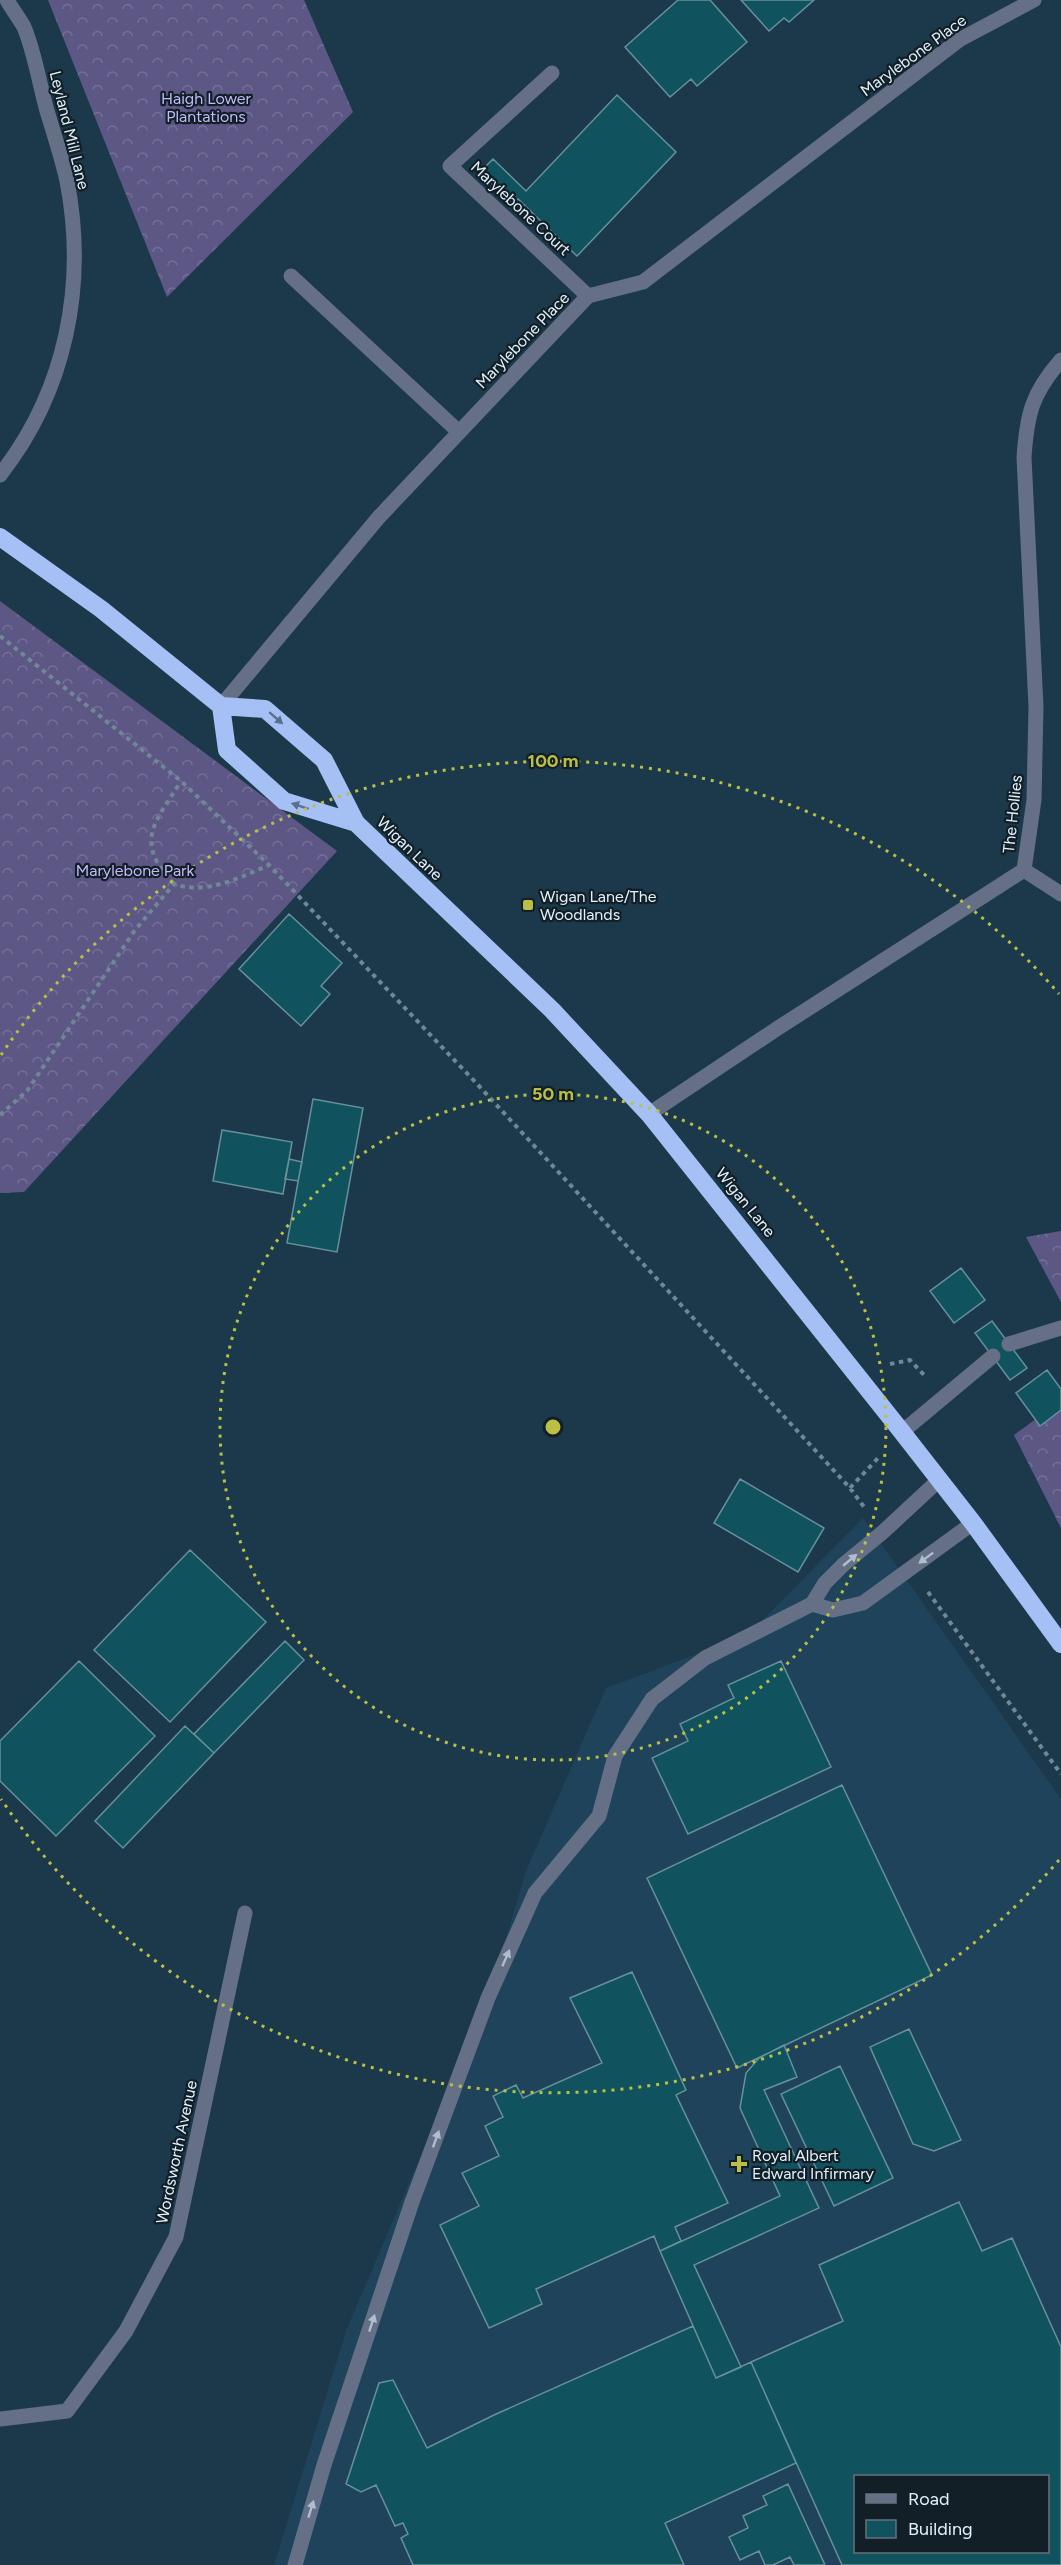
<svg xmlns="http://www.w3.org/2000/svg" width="1061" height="2565" font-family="Figtree,sans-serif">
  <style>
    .built { fill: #1e435a; fill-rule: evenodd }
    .forest { fill: url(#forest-crowns) }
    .building { fill: #10525d; stroke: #67919a; stroke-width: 1.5; fill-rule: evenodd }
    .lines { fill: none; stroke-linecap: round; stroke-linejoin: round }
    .path { stroke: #6f8796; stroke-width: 4; stroke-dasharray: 4.5 4.5; stroke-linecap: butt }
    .minor { stroke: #657086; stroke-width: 15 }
    .highway { stroke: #a5c0f5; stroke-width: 18 }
    .oneway { fill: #5c708e }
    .oneway2 { fill: #afbece }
    .ring { fill: none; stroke: #bbc045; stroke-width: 3; stroke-dasharray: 3 6 }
    .poi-dot { fill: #bbc045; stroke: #121f27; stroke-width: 2 }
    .labels { text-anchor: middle; stroke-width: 4.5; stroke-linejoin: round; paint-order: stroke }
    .street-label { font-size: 16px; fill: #e1f2fe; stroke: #121f27 }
    .park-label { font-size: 16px; fill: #c0baf9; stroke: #121f27 }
    .poi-label { font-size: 16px; fill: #e1f2fe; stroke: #121f27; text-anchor: start }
    .centre { fill: #bbc045; stroke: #121f27; stroke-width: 3 }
    .ring-label { font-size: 18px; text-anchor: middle; font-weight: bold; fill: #bbc045; stroke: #121f27; stroke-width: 4.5; stroke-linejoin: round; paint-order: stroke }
  </style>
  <defs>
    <pattern id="forest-crowns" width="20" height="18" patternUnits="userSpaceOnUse" patternTransform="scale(1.5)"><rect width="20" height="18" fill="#5d5786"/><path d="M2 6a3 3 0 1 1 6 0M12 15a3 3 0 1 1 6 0" fill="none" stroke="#747098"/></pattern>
  </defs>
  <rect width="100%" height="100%" fill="#1c394b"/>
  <path class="built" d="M863,1518l198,281v766h-787l72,-234 142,-333 38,-127 80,-183 142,-53zM856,2476h192v76h-192z"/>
  <path class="forest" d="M48,0h256l49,112 -186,185z
    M0,601l337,250 -313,341 -24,1z
    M1061,1231v71l-35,-65z
    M1061,1401v127l-47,-93z"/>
  <path class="building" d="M678,0h32l37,42 -50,44 -6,-7 -21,18 -45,-50z
    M741,0h73l-25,22 -5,-4 -15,13z
    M617,95l59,57 -99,104 -59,-57 -6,5 -32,-32 13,-13 33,32z
    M289,914l53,49 -21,23 9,8 -29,32 -62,-57z
    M313,1099l50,9 -26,144 -50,-9z
    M222,1130l70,12 -9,52 -70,-13z
    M289,1159l13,3 -4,19 -13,-2z
    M961,1268l24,32 -31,23 -24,-32z
    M992,1321l35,47 -17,12 -35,-47z
    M1047,1370l14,19v21l-21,16 -24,-33z
    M740,1479l84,49 -26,44 -84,-49z
    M190,1550l76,72 -96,100 -76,-72z
    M285,1641l19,19 -90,93 -20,-19z
    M79,1661l76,75 -99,100 -56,-55v-40z
    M781,1661l50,106 -143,67 -36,-76 36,-17 -8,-17 54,-26 -6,-13z
    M185,1726l29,27 -91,95 -28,-27z
    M842,1785l90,190 -195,93 -90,-190z
    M632,1972l54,118 -10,5 52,108 -53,24 6,14 -21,10 -6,-15 -118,53 6,15 -53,24 -49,-103 39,-19 -17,-33 37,-17 -14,-30 18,-9 -10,-21 23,-11 7,13 79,-35 -32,-65z
    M909,2029l52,111 -27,11 -21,-7 -43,-97z
    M784,2045l13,32 -33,13 55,118 -125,57 47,102 -25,11 -56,-127 120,-55 -40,-88 6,-35 13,-15z
    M840,2066l53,112 -59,28 -53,-112z
    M959,2202l23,49 30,-13 49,109v218h-219l-91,-203 92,-41 -24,-56zM856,2476h192v76h-192z
    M693,2326l23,52 35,-16 45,101 -131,60 19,42h-271l-12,-27 7,-4 -5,-11 -8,3 -19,-41 -15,7 -15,-8 33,-101 14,-3 34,68 67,-33z
    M788,2484l37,81h-31l-4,-8 -17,8h-8l-6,-14 -19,9 -11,-23 19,-9 -5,-12 24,-11 -4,-9z"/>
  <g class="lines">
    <path class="path" d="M0,636l181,145 88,84 210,221 371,402 14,19
      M174,884c-41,-43 -19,-61 7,-103
      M0,1115l27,-24 108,-161 39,-46c32,11 65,-6 95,-19
      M890,1364l20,-4 14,15
      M850,1488l30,-32
      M928,1592l133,182"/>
    <path class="minor" d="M552,73l-102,93 138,130
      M291,276l168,156
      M0,475c66,-84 87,-190 67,-294 -5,-23 -13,-47 -20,-70 -7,-25 -13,-61 -23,-84 -5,-9 -12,-18 -17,-27
      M221,706l158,-189 209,-221 55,-14 316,-242 75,-40
      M1024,870l37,24
      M649,1114l129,-86 246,-158 10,-70 2,-93 -12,-250c3,-43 8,-64 37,-97
      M1009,1344l52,-16
      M902,1432l91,-76
      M812,1604l21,6 30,-7 110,-80
      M0,2419l67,-8 59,-80 50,-94 69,-324
      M295,2565l29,-100 88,-263 76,-204 47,-105 64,-77 16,-60 37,-57 53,-41 107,-54 13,-21 19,-19 39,-32 56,-52"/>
    <path class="highway" d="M0,537l101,72 120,97 44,3 59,51 32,63 196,187 97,104 253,318 71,91 88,121
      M221,706l6,44 57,51 72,22"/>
  </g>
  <defs><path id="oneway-solid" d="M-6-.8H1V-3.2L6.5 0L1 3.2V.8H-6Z" transform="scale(1.5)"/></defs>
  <g class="oneway">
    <use href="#oneway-solid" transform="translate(276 718) rotate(41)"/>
    <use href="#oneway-solid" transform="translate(300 806) rotate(-162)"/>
  </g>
  <g class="oneway2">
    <use href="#oneway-solid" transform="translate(926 1558) rotate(143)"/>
    <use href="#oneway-solid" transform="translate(850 1560) rotate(-40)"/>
    <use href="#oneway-solid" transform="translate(506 1958) rotate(-66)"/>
    <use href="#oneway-solid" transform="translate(436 2139) rotate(-70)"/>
    <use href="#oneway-solid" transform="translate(372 2323) rotate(-72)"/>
    <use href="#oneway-solid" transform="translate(311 2509) rotate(-73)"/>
  </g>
  <g class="ring">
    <circle cx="553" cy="1427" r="333"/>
    <path d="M1059 1860A666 666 0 0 1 1 1799M1 1055A666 666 0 0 1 1059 994"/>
  </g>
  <g class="poi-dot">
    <rect x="522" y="899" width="12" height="12" rx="3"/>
    <path d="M736 2155h6v6h6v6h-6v6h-6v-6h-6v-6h6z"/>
  </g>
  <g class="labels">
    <g class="street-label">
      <text transform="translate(913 55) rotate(-36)" y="6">Marylebone Place</text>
      <text transform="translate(70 130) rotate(76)" y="6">Leyland Mill Lane</text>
      <text transform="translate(521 208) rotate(43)" y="6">Marylebone Court</text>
      <text transform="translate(522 340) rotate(-46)" y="6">Marylebone Place</text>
      <text transform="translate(1012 814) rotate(-84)" y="6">The Hollies</text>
      <text transform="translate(410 848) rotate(44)" y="6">Wigan Lane</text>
      <text transform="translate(746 1202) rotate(51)" y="6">Wigan Lane</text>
      <text transform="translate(176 2152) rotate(-78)" y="6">Wordsworth Avenue</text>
    </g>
    <g class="park-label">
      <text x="206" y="104">Haigh Lower<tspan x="206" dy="18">Plantations</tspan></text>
      <text x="135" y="876">Marylebone Park</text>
    </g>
    <g class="poi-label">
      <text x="540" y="902">Wigan Lane/The<tspan x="540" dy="18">Woodlands</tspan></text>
      <text x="752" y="2161">Royal Albert<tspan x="752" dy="18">Edward Infirmary</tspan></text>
    </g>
  </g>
  <circle cx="553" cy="1427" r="9" class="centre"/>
  <g class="ring-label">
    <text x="553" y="767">100 m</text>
    <text x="553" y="1100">50 m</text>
  </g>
  <rect x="854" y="2475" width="195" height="78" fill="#121f27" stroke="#65737d" stroke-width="1.5"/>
  <rect x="866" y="2494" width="30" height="9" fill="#657086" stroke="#65737d" stroke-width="1.5"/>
  <text x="908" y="2505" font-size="18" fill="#e1f2fe">Road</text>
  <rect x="866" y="2520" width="30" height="18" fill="#10525d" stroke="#65737d" stroke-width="1.5"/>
  <text x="908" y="2535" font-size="18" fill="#e1f2fe">Building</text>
</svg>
